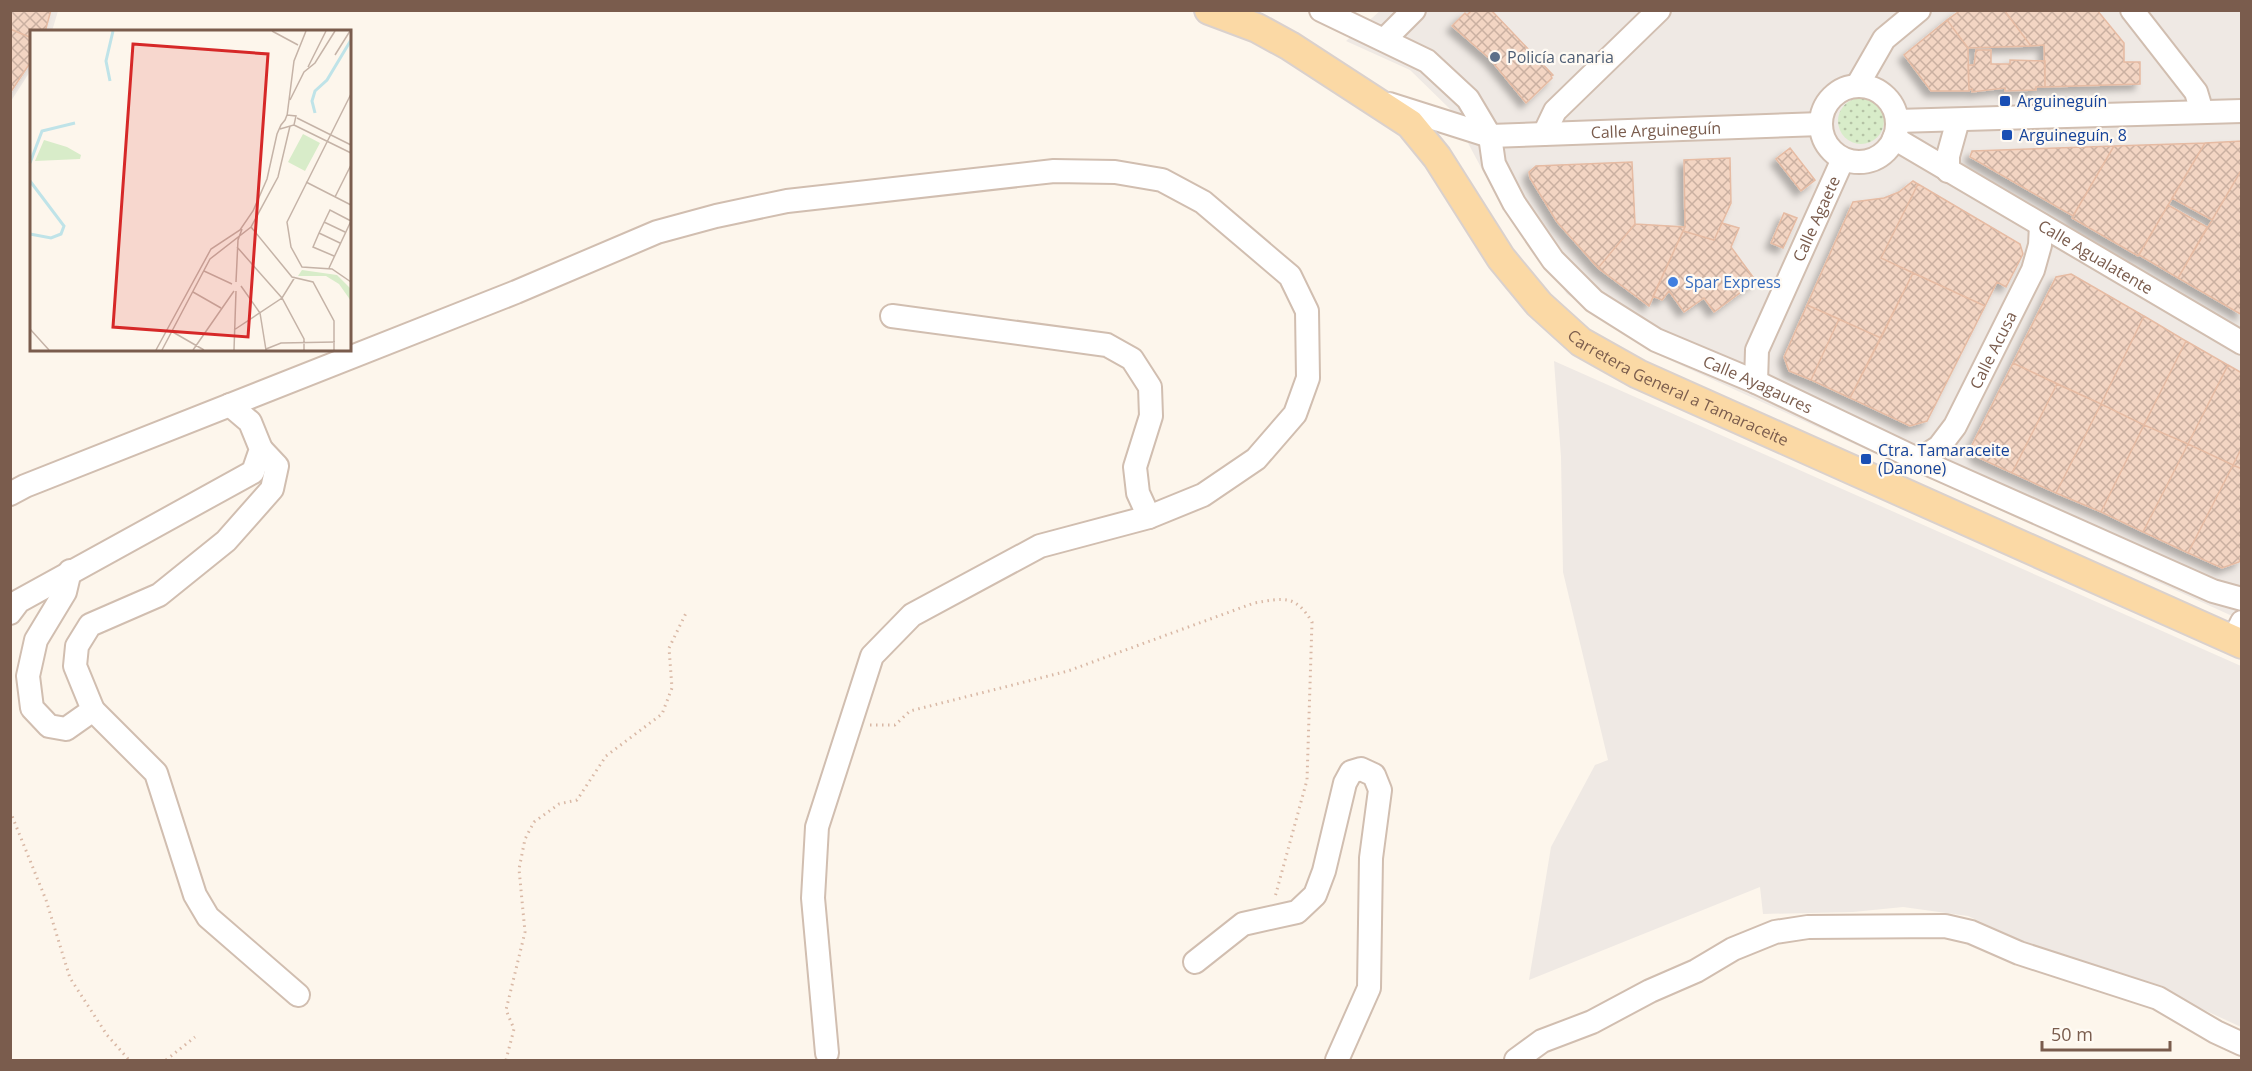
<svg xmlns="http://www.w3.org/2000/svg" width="2252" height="1071" font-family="'Open Sans',sans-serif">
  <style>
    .industrial { fill: #efe9e4 }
    .garden { fill: url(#garden-dots) }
    .building { fill: url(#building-cross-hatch); stroke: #e6bba3; stroke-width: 1.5; filter: url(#shadow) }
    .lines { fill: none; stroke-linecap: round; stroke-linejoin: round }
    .minor-casing { stroke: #d1beb0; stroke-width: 26 }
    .major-casing { stroke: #dad1cd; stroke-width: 32 }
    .path { stroke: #d9b8a5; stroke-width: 3; stroke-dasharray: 1.5 4.5; stroke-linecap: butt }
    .minor { stroke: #fff; stroke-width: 22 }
    .major { stroke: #fbd9a5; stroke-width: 28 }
    .service-dot { fill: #5c6f8a; stroke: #fffaf3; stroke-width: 2 }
    .transit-dot { fill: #1a4fb4; stroke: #fffaf3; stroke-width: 2 }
    .shop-dot { fill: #3f7fe0; stroke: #fffaf3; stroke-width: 2 }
    .labels { text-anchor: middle; stroke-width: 4.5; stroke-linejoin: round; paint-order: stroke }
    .service-label { font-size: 16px; fill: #4e5e75; stroke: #fffaf3; text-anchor: start }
    .transit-label { font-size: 16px; fill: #164399; stroke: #fffaf3; text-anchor: start }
    .street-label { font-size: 16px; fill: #7a5c4d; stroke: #fffaf3 }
    .shop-label { font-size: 16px; fill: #366cbe; stroke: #fffaf3; text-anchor: start }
    .inset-river { fill: none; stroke: #bfe3e8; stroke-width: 3 }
    .inset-road { fill: none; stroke: #c5b3a7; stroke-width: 1.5 }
    .view { fill: #d62828; fill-opacity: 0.15; stroke: #d62828; stroke-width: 3 }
    .inset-edge { fill: none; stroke: #7a5c4d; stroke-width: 3 }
  </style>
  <defs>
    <pattern id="garden-dots" width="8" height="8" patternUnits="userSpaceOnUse" patternTransform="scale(1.5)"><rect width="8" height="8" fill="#d8ecc9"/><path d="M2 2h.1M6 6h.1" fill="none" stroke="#b4c2a5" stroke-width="1.8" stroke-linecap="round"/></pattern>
    <pattern id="building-cross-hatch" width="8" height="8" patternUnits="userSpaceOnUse" patternTransform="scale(1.5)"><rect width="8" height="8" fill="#f3d5c3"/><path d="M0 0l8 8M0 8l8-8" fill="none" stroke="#cab0a1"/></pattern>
    <filter id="shadow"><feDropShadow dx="-5.5" dy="5.5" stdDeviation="3" flood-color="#0004"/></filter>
  </defs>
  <rect width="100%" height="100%" fill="#fdf6ec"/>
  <path class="industrial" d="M1381,10l860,1v609l-589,-268 -85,-58 -73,-102 -44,-83 -40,-39 -64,-29z
    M11,11h47l-6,20 -20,1 -1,38 -20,31z
    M1554,361l687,305v361l-110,-51 -85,-24 -78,-36 -65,-9 -50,5 -90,2 -3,-27 -231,93 22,-133 44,-82 13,-5 -45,-188 -2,-115z"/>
  <path class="garden" d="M1838 121a23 23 0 1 1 46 0a23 23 0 1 1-46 0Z"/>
  <path class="building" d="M10,10h41l-6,22h-13v6l-22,-9z
    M1472,10h19l62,65 -2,1 1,2 -26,25 -36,-44 -38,-33 13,-13 2,2z
    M1961,10h43l27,36 -63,2 -21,-28z
    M2004,10h93l27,33v19h16v22l-95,3 -1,-42 -13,1z
    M1947,20l21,28 1,43h-38l-27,-36z
    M10,29l22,9v22l-22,33z
    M1976,50h15v14h19v-4l35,1v26h-9v3l-31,1v-3l-33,4v-3l-3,1 -1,-25h6z
    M2242,141v28l-30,51 -40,-22 33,-55z
    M2205,143l-67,113 -66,-38 42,-72z
    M2114,146l-41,70 -103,-59 2,-6z
    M1790,148l25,32 -14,11 -25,-32z
    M1730,158l1,45 -17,37 -31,-9 2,-4 -1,-67z
    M1632,162l3,62 -37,44 -41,-46 -27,-44 -1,-6 7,-6z
    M2242,169v146l-64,-37z
    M1913,181l5,3 -37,74 32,15 -32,65 -74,-33 46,-103 31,-4 15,-6z
    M1918,184l102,60 3,10 -17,33 -9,-5 -12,24 -104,-48z
    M2168,205l39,22 -29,51 -39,-23z
    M1784,213l13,5 -14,30 -12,-5z
    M1722,223l17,5 -8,19 25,34 -42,31 -10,-14 -20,14 -15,-21 -7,9 -9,-4 30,-65 31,9z
    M1635,224l50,3 -36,79 -51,-38z
    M1913,273l72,33 -58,115 -17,5 -60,-28z
    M2071,274l73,42 -43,88 -88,-41 43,-86z
    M1807,305l32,14 -28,61 -22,-9 -5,-14z
    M2144,316l42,25 -42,84 -43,-21z
    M1839,319l42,19 -31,60 -39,-18z
    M2186,341l42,24 -40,79 -44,-19z
    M2013,363l44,21 -45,89 -35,-16 -5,-12z
    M2228,365l14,8v74l-9,18 -45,-21z
    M2057,384l44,20 -45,89 -44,-20z
    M2101,404l43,21 -43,87 -45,-19z
    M2144,425l44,19 -45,88 -42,-20z
    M2188,444l45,21 -45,88 -45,-21z
    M2242,447v22l-9,-4z
    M2233,465l9,4v87l-3,6 -17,6 -34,-15z"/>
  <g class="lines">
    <defs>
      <g id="minor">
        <path id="s1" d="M1321,10l106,51 41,38 22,37 4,28 20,39 39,57 41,41 62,39 100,42 163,78 294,131 29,8"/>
        <path d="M2132,10l64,82 6,20"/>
        <path d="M1385,39l29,-29"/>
        <path d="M1857,86l27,-47 35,-29"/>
        <circle cx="1859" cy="124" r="38"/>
        <path id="s2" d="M1389,104l101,32 331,-12"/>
        <path d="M1897,121l345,-10"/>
        <path d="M1544,134l11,-23 104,-101"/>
        <path id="s3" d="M1894,138l348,205"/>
        <path d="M1948,171v-15l10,-36"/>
        <path d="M892,316l215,29 25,14 18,28 1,29 -16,51 3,26 11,24"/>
        <path id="s4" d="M1756,382l1,-32 86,-191"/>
        <path id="s5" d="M1919,460l20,-13 16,-21 78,-156 7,-25 1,-20"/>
        <path d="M10,494l15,-8 491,-194 141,-60 59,-16 71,-15 267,-30 61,1 47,8 41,22 87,74 17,35 1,67 -13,36 -39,45 -53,36 -54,22 -109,29 -128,69 -40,41 -55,171 -4,71 14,155"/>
        <path d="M70,571l-5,21 -29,48 -8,36 4,32 17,18 17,3 27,-19 -18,-44 2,-20 13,-21 69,-30 67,-54 46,-52 5,-23 -16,-17"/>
        <path d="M10,613l9,-12 234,-129 8,-23 -11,-27 -20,-17"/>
        <path d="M2233,640l9,-18"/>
        <path d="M93,710l63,63 39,122 13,22 90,78"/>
        <path d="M1195,962l48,-38 54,-12 18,-17 9,-24 21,-88 6,-11 10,-3 13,6 6,15 -9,68 -2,130 -32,72"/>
        <path d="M1516,1060l26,-19 50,-19 58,-31 46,-20 37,-22 42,-17 33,-5 137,-1 26,6 48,21 139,45 58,34 26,12"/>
      </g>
      <g id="major">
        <path id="s6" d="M1209,10l48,18 33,18 120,78 27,33 64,101 38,46 42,38 57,32 604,270"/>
      </g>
    </defs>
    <use href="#minor" class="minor-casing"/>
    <use href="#major" class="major-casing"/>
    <path class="path" d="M870,725h25l15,-14 158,-40 186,-68c30,-5 41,-9 58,19l-5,158 -32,117
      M10,811l36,89 24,78 37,57 22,25
      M166,1060l29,-23
      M506,1060l8,-31 -8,-19 19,-78 -6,-63 6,-30 9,-17 25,-18 18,-4 29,-44 56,-42 10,-26 -3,-40 18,-37"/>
    <use href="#minor" class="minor"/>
    <use href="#major" class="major"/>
  </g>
  <circle class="service-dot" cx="1495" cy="57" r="6"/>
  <g class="transit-dot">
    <rect x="1999" y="95" width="12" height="12" rx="3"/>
    <rect x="2001" y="129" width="12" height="12" rx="3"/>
    <rect x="1860" y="453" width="12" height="12" rx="3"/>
  </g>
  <circle class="shop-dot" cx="1673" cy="282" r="6"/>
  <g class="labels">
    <g class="service-label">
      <text x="1507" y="63">Policía canaria</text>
    </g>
    <g class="transit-label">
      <text x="2017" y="107">Arguineguín</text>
      <text x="2019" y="141">Arguineguín, 8</text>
      <text x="1878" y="456">Ctra. Tamaraceite<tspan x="1878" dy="18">(Danone)</tspan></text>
    </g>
    <g class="street-label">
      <text dy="6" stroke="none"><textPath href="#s2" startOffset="272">Calle Arguineguín</textPath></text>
      <text dy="6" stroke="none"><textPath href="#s4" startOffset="176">Calle Agaete</textPath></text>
      <text dy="6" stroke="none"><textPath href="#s3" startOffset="234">Calle Agualatente</textPath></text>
      <text dy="6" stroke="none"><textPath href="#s5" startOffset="135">Calle Acusa</textPath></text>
      <text dy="6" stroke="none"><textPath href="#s1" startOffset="600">Calle Ayagaures</textPath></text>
      <text dy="6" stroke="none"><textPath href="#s6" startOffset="618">Carretera General a Tamaraceite</textPath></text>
    </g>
    <g class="shop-label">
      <text x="1685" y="288">Spar Express</text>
    </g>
  </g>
  <g transform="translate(30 30)">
    <rect width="321" height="321" fill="#fdf6ec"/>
    <path d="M273,104l17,9 -15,28 -17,-9zM14,110l23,7 14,8 -1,4 -45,2z" fill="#d8ecc9"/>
    <path d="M272,240l35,5 14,14v12l-12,-17 -13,-8h-28z" fill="#d8ecc9"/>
    <path class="inset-river" d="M80,51l-4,-20 7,-30M285,83l-3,-12 3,-10 12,-11 24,-40M0,133l12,-32 33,-8M0,151l34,45 -3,8 -10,4 -21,-4"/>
    <path class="inset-road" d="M242,1l26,14M305,25l15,-24M278,37l18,-36M321,64l-64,128 4,25 11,20 30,2 19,13M260,70l14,-28 11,-9 20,-32M257,86l7,-55 12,-30M267,88l54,27M264,95l57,28M276,152l45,23M305,167l16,-32M294,192l21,10M221,197l41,50 21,5 21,39v29M289,203l21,10M207,217l45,51 22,41v11M304,226l-21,-9 6,-14 11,-23 21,11M299,238l22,-47M174,241l28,13M206,252l2,-42 4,-11M211,256l19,27 6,37M163,262l28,16M0,299l19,21M204,300l48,-32 13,-21M141,301l33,19M236,319l15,-6 54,-1M126,320l55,-101 29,-19 13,-19 14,-32 10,-45 4,-9 4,-5 2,-5 9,1 -2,9 -14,4M132,320l48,-91 41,-32 27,-50 12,-51M163,320l41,-59M204,320l2,-59"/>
    <path class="view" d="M103,14l135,10 -20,283 -135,-10z"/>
    <rect width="321" height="321" class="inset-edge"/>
  </g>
  <rect width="2252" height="1071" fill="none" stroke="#7a5c4d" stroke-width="24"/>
  <path d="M2042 1041v9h128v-9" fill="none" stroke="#7a5c4d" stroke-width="3"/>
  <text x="2051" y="1041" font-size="18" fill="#7a5c4d" stroke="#fffaf3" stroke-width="4.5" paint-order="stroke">50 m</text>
</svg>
